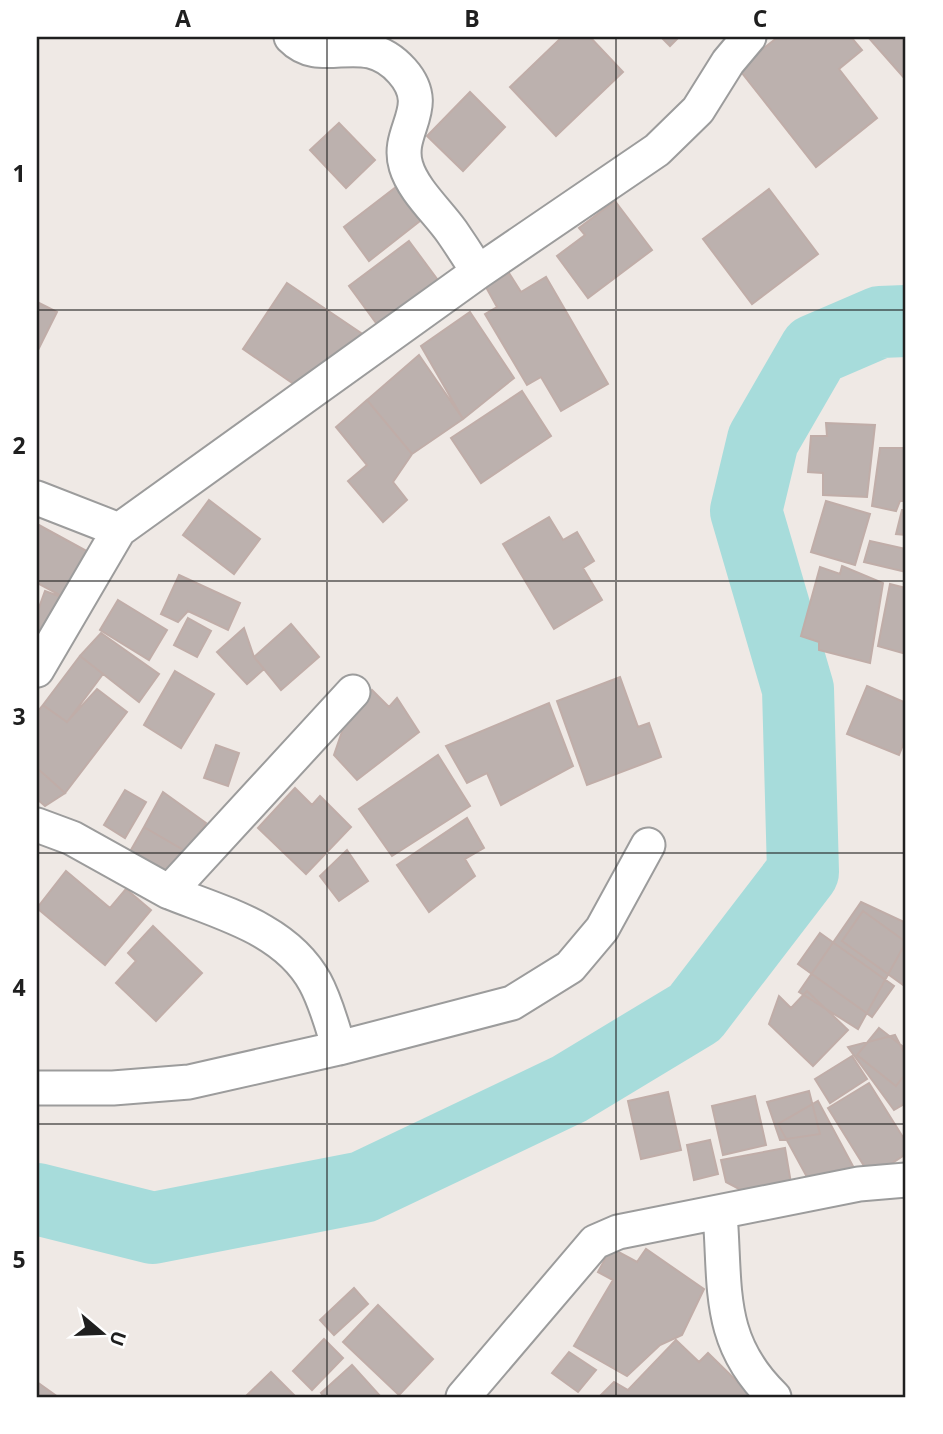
<svg xmlns="http://www.w3.org/2000/svg" width="943" height="1434" font-family="'Open Sans',sans-serif">
  <style>
    .lines { fill: none; stroke-linecap: round; stroke-linejoin: round }
    .river { stroke: #a7dcdb; stroke-width: 72 }
    .building { fill: #bcb1ae; stroke: #c0ada8; stroke-width: 2 }
    .street-casing { stroke: #9c9c9c; stroke-width: 37 }
    .street { stroke: #fff; stroke-width: 33 }
    .grid { fill: none; stroke: #1f1f1f; stroke-width: 2; stroke-opacity: 0.55 }
    .neatline { fill: none; stroke: #1f1f1f; stroke-width: 2.5 }
    .grid-label { font-size: 23px; text-anchor: middle; font-weight: bold; fill: #1f1f1f }
  </style>
  <rect width="100%" height="100%" fill="#efe9e5"/>
  <g class="lines">
    <path class="river" d="M37,1199l116,29 210,-41 206,-98 126,-76 108,-141 -5,-183 -52,-178 17,-71 52,-90 65,-28 26,-1"/>
  </g>
  <path class="building" d="M562,37h28l33,35 -67,64 -46,-49z
    M661,37h18l-9,9z
    M778,37h73l11,13 -23,19 38,49 -61,49 -78,-99z
    M868,37h38v43z
    M470,92l35,35 -42,44 -36,-35z
    M339,123l36,37 -29,28 -36,-38z
    M400,184l25,33 -56,44 -25,-34z
    M769,189l49,65 -66,50 -49,-65z
    M615,201l37,49 -64,48 -31,-42 28,-21 -6,-7z
    M409,241l34,46 -61,44 -33,-45z
    M509,273l12,19 25,-15 62,107 -47,27 -20,-34 -14,8 -42,-71 12,-7 -11,-20z
    M287,283l80,54 -66,52 -58,-40z
    M37,302l20,10 -20,40z
    M470,312l44,66 -51,41 -42,-73z
    M419,355l44,64 -51,35 -45,-54z
    M522,391l29,45 -70,47 -30,-45z
    M367,400l45,54 -19,28 14,18 -24,22 -35,-41 19,-16 -31,-38z
    M826,423l49,2 -8,72 -44,-2v-22l-15,-1 3,-36h16z
    M880,448h26v53h-6l-4,10 -24,-5z
    M209,500l51,39 -26,35 -51,-39z
    M826,501l44,13 -15,51 -44,-13z
    M902,510h4v25l-10,-1z
    M549,517l14,23 14,-8 17,29 -11,7 19,32 -48,29 -51,-85z
    M37,524l55,30 -25,45 -30,-16z
    M870,541l36,8v23l-42,-10z
    M842,566l41,17 -13,80 -51,-13v-8l-18,-6 19,-69 20,7z
    M179,575l61,28 -12,27 -40,-19 -10,11 -17,-8z
    M890,584l16,4v66l-28,-8z
    M45,591l22,8 -15,39 -15,-6v-19z
    M118,600l49,30 -18,30 -49,-30z
    M188,618l23,13 -14,26 -23,-12z
    M291,624l28,33 -38,33 -27,-33z
    M244,628l10,29 10,12 -17,15 -30,-32z
    M101,633l58,41 -20,28 -59,-46z
    M80,656l23,18 -36,48 -24,-17z
    M175,671l39,23 -33,54 -37,-23z
    M620,677l18,50 11,-4 12,34 -74,28 -30,-84z
    M867,686l39,17v34l-7,18 -52,-21z
    M97,689l30,23 -62,81 -28,-25v-56l6,-7 24,17z
    M372,690l17,17 8,-9 22,34 -62,48 -23,-25 13,-38z
    M549,703l24,63 -72,39 -14,-32 -20,10 -21,-37z
    M216,745l23,8 -11,33 -24,-8z
    M438,755l32,51 -78,50 -33,-47z
    M37,768l28,25 -20,13 -8,-7z
    M295,788l17,17 8,-9 31,31 -45,47 -48,-46z
    M125,790l21,12 -21,36 -21,-13z
    M163,792l43,31 -19,29 -43,-25z
    M467,818l17,30 -19,11 10,17 -46,36 -32,-47z
    M144,827l43,25 -17,30 -43,-25z
    M347,850l21,31 -29,20 -19,-25z
    M66,871l44,37 16,-19 25,21 -46,55 -68,-57z
    M861,902l45,21v19l-48,87 -59,-37z
    M863,911l43,31v45l-64,-46z
    M153,926l49,47 -46,48 -40,-38 20,-22 -8,-8z
    M820,933l74,53 -22,31 -74,-53z
    M807,991l41,39 -35,36 -44,-42 10,-28 12,12z
    M879,1028l27,21v24l-10,13 -39,-31z
    M895,1035l11,21v47l-12,7 -46,-63z
    M852,1056l15,23 -37,24 -15,-24z
    M869,1083l37,59v12l-35,23 -43,-69z
    M809,1091l11,43 -40,6 -13,-38z
    M668,1092l13,58 -40,9 -13,-58z
    M755,1096l11,49 -43,10 -11,-49z
    M818,1101l36,67 -40,22 -36,-66z
    M710,1140l8,34 -24,6 -7,-35z
    M785,1148l7,41 -38,8 -28,-15 -5,-22z
    M611,1248l26,14 9,-13 58,40 -22,46 -22,10 -33,31 -53,-30 39,-66 -15,-8z
    M354,1288l14,16 -34,31 -14,-15z
    M378,1305l55,54 -34,36 -56,-53z
    M324,1339l19,19 -31,32 -19,-19z
    M676,1340l23,22 9,-9 45,44h-154l15,-15 14,8z
    M569,1352l27,18 -18,22 -26,-19z
    M352,1365l29,32h-57l-3,-4z
    M271,1372l25,25h-51z
    M37,1382l21,15h-21z"/>
  <g class="lines">
    <defs>
      <path id="street" d="M291,37c32,33 72,-10 111,34 33,37 -7,59 4,95 7,24 32,46 46,66 9,13 18,27 26,40
        M37,498l82,32
        M37,670l82,-140 359,-258 179,-122 41,-40 30,-48 21,-25
        M37,825l35,13 97,54 184,-200
        M169,892c53,21 117,37 146,90 11,20 17,44 24,66
        M37,1088h76l76,-6 150,-34 173,-45 58,-36 32,-38 46,-84
        M720,1213c6,75 -4,128 54,184
        M463,1397l132,-155 23,-10 241,-48 47,-4"/>
    </defs>
    <use href="#street" class="street-casing"/>
    <use href="#street" class="street"/>
  </g>
  <path class="grid" d="M327,37v1360M616,37v1360M37,310h869M37,581h869M37,853h869M37,1124h869"/>
  <rect width="943" height="1434" fill="none" stroke="#ffffff" stroke-width="77"/>
  <g transform="translate(102 1333) rotate(109)" stroke="#ffffff" stroke-width="5" paint-order="stroke">
  <path d="M0-5L12 26L0 18L-12 26Z" fill="#1f1f1f"/>
  <text y="-10" font-size="19" font-weight="bold" text-anchor="middle" fill="#1f1f1f">U</text>
  </g>
  <rect x="38" y="38" width="866" height="1358" class="neatline"/>
  <g class="grid-label">
    <text x="183" y="27">A</text>
    <text x="472" y="27">B</text>
    <text x="760" y="27">C</text>
    <text x="19" y="182">1</text>
    <text x="19" y="454">2</text>
    <text x="19" y="725">3</text>
    <text x="19" y="996">4</text>
    <text x="19" y="1268">5</text>
  </g>
</svg>
